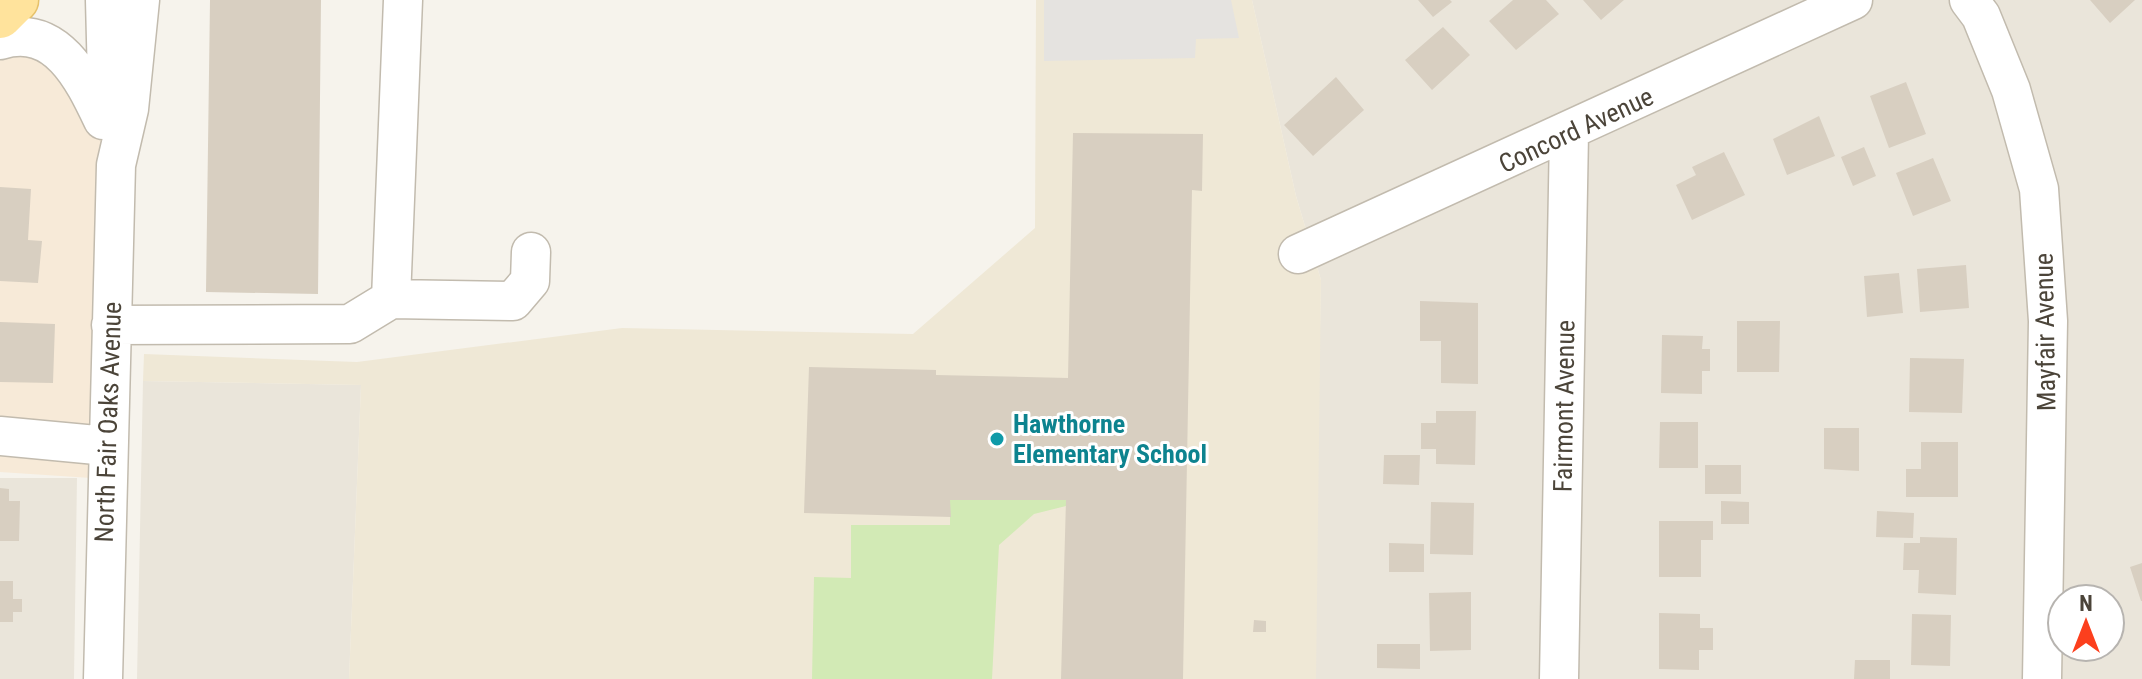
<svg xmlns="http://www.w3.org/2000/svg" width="2142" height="679" font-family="'Roboto Condensed',sans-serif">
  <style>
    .residential { fill: #eae5da; fill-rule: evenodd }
    .commercial { fill: #f7ead8 }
    .education { fill: #efe8d6 }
    .green { fill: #d2eab5 }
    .parking { fill: #e5e3e0 }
    .building { fill: #d8cfc1 }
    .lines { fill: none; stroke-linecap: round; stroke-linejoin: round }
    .minor-casing { stroke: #c2bbae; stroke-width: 41 }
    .major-casing { stroke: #e6c16a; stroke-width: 47 }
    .minor { stroke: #fff; stroke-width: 38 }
    .major { stroke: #ffe39c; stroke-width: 44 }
    .culture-dot { fill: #0f9aa8; stroke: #fff; stroke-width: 3 }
    .labels { text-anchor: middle; stroke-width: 6; stroke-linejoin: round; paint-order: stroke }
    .street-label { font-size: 26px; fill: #4b4439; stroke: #fff }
    .culture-label { font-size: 26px; font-weight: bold; fill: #0d838f; stroke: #fff; text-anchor: start }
  </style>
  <rect width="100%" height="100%" fill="#f6f3ec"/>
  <path class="residential" d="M1252,0h890v679h-829l8,-399 -25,-84zM2062,599h48v48h-48z
    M143,381l218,4 -12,294h-212z
    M0,478h77l-3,201h-74z"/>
  <path class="commercial" d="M0,40l44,1 64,89 -2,349 -106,-7z"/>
  <path class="education" d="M1036,0h216l44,196 25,84 -5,399h-967l12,-294 -218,-4 1,-27 213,8 265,-34 291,6 122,-106z"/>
  <path class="green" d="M950,500h116v6l-32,8 -35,31 -7,134h-180l2,-102 37,1v-53h99z"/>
  <path class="parking" d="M1044,0h187l8,38 -43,1 -1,19 -151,3z"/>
  <path class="building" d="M210,0h111l-3,294 -112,-2z
    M1418,0h32l2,2 -19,15z
    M1513,0h33l13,14 -43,36 -27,-29z
    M1583,0h41l-23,20z
    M2090,0h45l-25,23z
    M1443,27l27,28 -38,35 -27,-30z
    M1336,77l28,33 -51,46 -29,-31z
    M1906,82l20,52 -37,14 -19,-52z
    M1819,116l16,40 -48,19 -14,-36z
    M1073,133l130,1 -1,57 -10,-1 -9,489h-122l5,-179h-116l1,17 -147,-4 5,-146 127,3v5l132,3z
    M1864,147l12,29 -23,10 -12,-29z
    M1724,152l21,43 -53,25 -16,-35 20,-10 -4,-8z
    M1933,158l18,43 -38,15 -17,-43z
    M0,187l31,2 -3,51 14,1 -4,42 -38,-2z
    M1966,265l3,43 -49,4 -3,-43z
    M1899,273l4,40 -36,4 -3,-41z
    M1420,301l58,2v81l-37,-1v-42h-21z
    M1737,321h43l-1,51h-42z
    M0,322l55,2 -2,59 -53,-1z
    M1662,335l41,1 -1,13h8v22h-8v23l-41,-1z
    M1910,358l54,1 -2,54 -53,-1z
    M1436,411h40l-1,54 -39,-1v-15h-15v-26h15z
    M1660,422h38v46h-39z
    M1824,428h35v43l-35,-2z
    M1921,442h37v55h-52v-28h15z
    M1384,455h36l-1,30 -36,-1z
    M1705,465h36v29h-36z
    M0,488l9,1v12h11l-1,40h-19z
    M1721,501l28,1v22h-28z
    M1431,502l43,1 -1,52 -43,-1z
    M1877,511l37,2 -1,25 -37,-1z
    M1659,521h54v19h-12v37h-42z
    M1920,537l37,1 -1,57 -38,-2 1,-23h-16l1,-27h16z
    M1389,543l35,1v28h-35z
    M2142,563v38h-1l-11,-34z
    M0,581h13v18h9v13h-9v10h-13z
    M1471,592v58l-41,1 -1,-58z
    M1659,613l41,1v14h13v22h-14v20l-40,-1z
    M1912,614l39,1 -1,51 -39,-1z
    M1254,620l12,1v11h-13z
    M1377,644h43v25l-43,-1z
    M1855,660h35v19h-36z"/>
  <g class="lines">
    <defs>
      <path id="minor" d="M105,0l3,119
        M1969,0l12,16 30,74 28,99 9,132 -6,358
        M0,40c57,-17 83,38 103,80
        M1298,254l555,-254
        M391,299l122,2 17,-20 1,-29
        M111,325l239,-1 41,-25 12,-299
        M0,436l107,10
        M103,679l13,-514 13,-56 11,-109
        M1559,679l10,-546"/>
      <path id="major" d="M0,16l16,-16"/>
    </defs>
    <use href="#minor" class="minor-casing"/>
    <use href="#major" class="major-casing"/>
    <use href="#minor" class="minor"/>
    <use href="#major" class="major"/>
  </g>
  <circle class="culture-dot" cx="997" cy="439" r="8"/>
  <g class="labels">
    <g class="street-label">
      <text transform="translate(1576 130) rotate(-25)" y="9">Concord Avenue</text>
      <text transform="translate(2045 332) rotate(-91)" y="9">Mayfair Avenue</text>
      <text transform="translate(1564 406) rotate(-89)" y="9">Fairmont Avenue</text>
      <text transform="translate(108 422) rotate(-88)" y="9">North Fair Oaks Avenue</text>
    </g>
    <g class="culture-label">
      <text x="1013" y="433">Hawthorne<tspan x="1013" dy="30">Elementary School</tspan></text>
    </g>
  </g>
  <g transform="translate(2086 623)"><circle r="38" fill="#ffffff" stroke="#b7b4b0" stroke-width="2"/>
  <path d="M0-6L14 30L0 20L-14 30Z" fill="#fc3f1d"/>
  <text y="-12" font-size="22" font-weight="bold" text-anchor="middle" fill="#4b4439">N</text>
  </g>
</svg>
